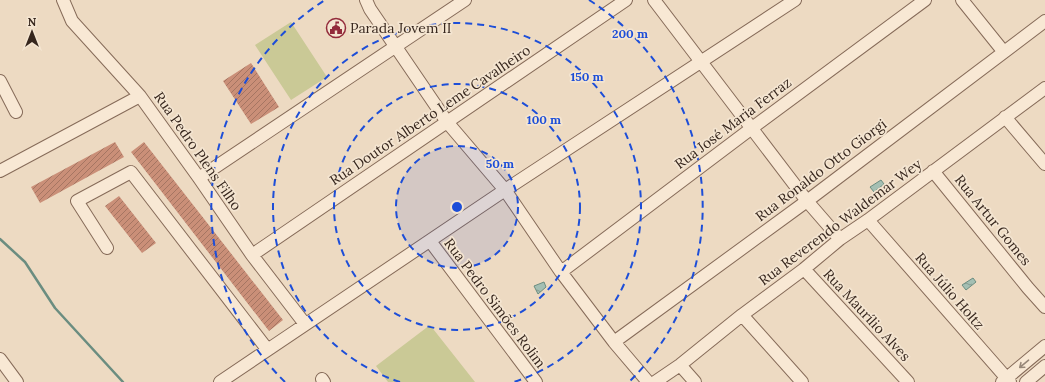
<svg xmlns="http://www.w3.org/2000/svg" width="1045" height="382" font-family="Lora,serif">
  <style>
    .pitch { fill: #cac996 }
    .water { fill: url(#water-ripples); stroke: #6b8d80 }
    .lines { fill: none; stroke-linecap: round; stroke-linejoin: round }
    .stream { stroke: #6b8d80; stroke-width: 2.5 }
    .building { fill: url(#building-hatch) }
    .minor-casing { stroke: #866b59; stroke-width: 14 }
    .minor { stroke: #f8e8d4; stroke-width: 12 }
    .oneway { stroke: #978778 }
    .ring { fill: none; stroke: #1d4ed8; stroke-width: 2; stroke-dasharray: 7 5 }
    .labels { text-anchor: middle; stroke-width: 3.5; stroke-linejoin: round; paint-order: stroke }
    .poi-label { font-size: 14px; fill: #36261d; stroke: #f4e5d1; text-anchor: start }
    .street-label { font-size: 14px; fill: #36261d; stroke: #f4e5d1 }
    .centre { fill: #1d4ed8; stroke: #f4e5d1; stroke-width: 2 }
    .ring-label { font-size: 12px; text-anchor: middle; font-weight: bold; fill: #1d4ed8; stroke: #f4e5d1; stroke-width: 3.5; stroke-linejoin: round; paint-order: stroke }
  </style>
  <defs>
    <pattern id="water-ripples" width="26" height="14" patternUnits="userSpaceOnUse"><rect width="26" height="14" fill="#a4bfb3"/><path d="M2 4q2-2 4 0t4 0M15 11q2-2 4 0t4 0" fill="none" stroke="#869b91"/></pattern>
    <pattern id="building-hatch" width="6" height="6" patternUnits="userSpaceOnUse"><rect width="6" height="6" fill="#ca8f78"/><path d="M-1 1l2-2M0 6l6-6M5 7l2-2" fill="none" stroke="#a57562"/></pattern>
  </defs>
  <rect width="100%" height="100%" fill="#eddac2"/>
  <path class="pitch" d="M291,22l36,55 -36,23 -36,-55z
    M430,325l45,57h-87l-12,-16z"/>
  <path class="water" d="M881,180l3,4 -10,8 -4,-5z
    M973,278l3,4 -10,8 -4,-5z
    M544,282l2,5 -8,7 -4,-8z"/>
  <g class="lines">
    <path class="stream" d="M0,239l25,23 30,46 68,74"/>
  </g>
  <path class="building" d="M251,63l28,44 -28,17 -28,-43z
    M115,142l9,15 -84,46 -9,-16z
    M144,142l139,178 -14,11 -138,-179z
    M119,196l37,47 -14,10 -37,-47z"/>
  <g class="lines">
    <defs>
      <path id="minor" d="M63,0l9,21 68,75 59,82 53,77 53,69
        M366,0l4,9 77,113 58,68 56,82 53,70 34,40
        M654,0l153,201 33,38
        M962,0l41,51
        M0,81l16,31
        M1005,117l40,47
        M0,171l140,-75
        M933,171l95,117 17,19
        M199,178l266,-178
        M868,220l142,162
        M430,241l106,141
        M107,248l-30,-47 54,-29 136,177
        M252,255l374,-255
        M804,269l104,113
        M561,272l191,-144 173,-128
        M742,315l60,67
        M614,342l193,-141 238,-180
        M0,359l17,23
        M680,365l15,17
        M322,379l2,3
        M220,382l285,-192 290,-190
        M655,382l25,-17 62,-50 62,-46 36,-30 28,-19 177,-132
        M1002,382l43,-36
        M1026,382l19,-16"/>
    </defs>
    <use href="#minor" class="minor-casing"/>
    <use href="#minor" class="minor"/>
  </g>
  <defs><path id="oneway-shaft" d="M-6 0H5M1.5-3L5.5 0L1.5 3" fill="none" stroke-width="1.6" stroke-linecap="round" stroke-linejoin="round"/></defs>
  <use class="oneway" href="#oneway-shaft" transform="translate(1024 364) rotate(140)"/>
  <circle cx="457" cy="207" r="61" fill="#1d4ed8" fill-opacity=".12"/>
  <g class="ring">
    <circle cx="457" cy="207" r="61"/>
    <circle cx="457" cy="207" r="123"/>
    <path d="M400 382A184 184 0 1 1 514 382"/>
    <path d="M285 382A245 245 0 0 1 325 0M589 0A245 245 0 0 1 629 382"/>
  </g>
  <defs>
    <symbol id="civic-ring" viewBox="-11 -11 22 22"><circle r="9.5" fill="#f4e5d1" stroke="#932b3b" stroke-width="1.5"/><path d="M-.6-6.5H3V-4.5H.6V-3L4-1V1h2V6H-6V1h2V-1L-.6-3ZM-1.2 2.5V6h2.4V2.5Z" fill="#932b3b"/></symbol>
  </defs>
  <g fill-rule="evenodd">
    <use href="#civic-ring" x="325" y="17" width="22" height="22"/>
  </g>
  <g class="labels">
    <g class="poi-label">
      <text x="350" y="33">Parada Jovem II</text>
    </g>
    <g class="street-label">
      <text transform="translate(430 115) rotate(-34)" y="5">Rua Doutor Alberto Leme Cavalheiro</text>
      <text transform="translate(733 123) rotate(-37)" y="5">Rua José Maria Ferraz</text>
      <text transform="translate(198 151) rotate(55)" y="5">Rua Pedro Plens Filho</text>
      <text transform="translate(821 170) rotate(-37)" y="5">Rua Ronaldo Otto Giorgi</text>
      <text transform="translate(993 220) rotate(51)" y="5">Rua Artur Gomes</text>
      <text transform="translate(840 222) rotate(-37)" y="5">Rua Reverendo Waldemar Wey</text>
      <text transform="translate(950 291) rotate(49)" y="5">Rua Júlio Holtz</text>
      <text transform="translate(495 303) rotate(53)" y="5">Rua Pedro Simões Rolim</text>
      <text transform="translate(867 315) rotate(47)" y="5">Rua Maurílio Alves</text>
    </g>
  </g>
  <circle cx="457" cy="207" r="6" class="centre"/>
  <g class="ring-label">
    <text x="630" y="38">200 m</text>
    <text x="587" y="81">150 m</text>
    <text x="544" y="124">100 m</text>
    <text x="500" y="168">50 m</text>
  </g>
  <g transform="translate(32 32)" stroke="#f4e5d1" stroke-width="3" paint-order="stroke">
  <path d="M0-3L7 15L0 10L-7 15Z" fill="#36261d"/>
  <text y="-6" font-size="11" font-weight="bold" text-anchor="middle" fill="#36261d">N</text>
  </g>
</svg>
